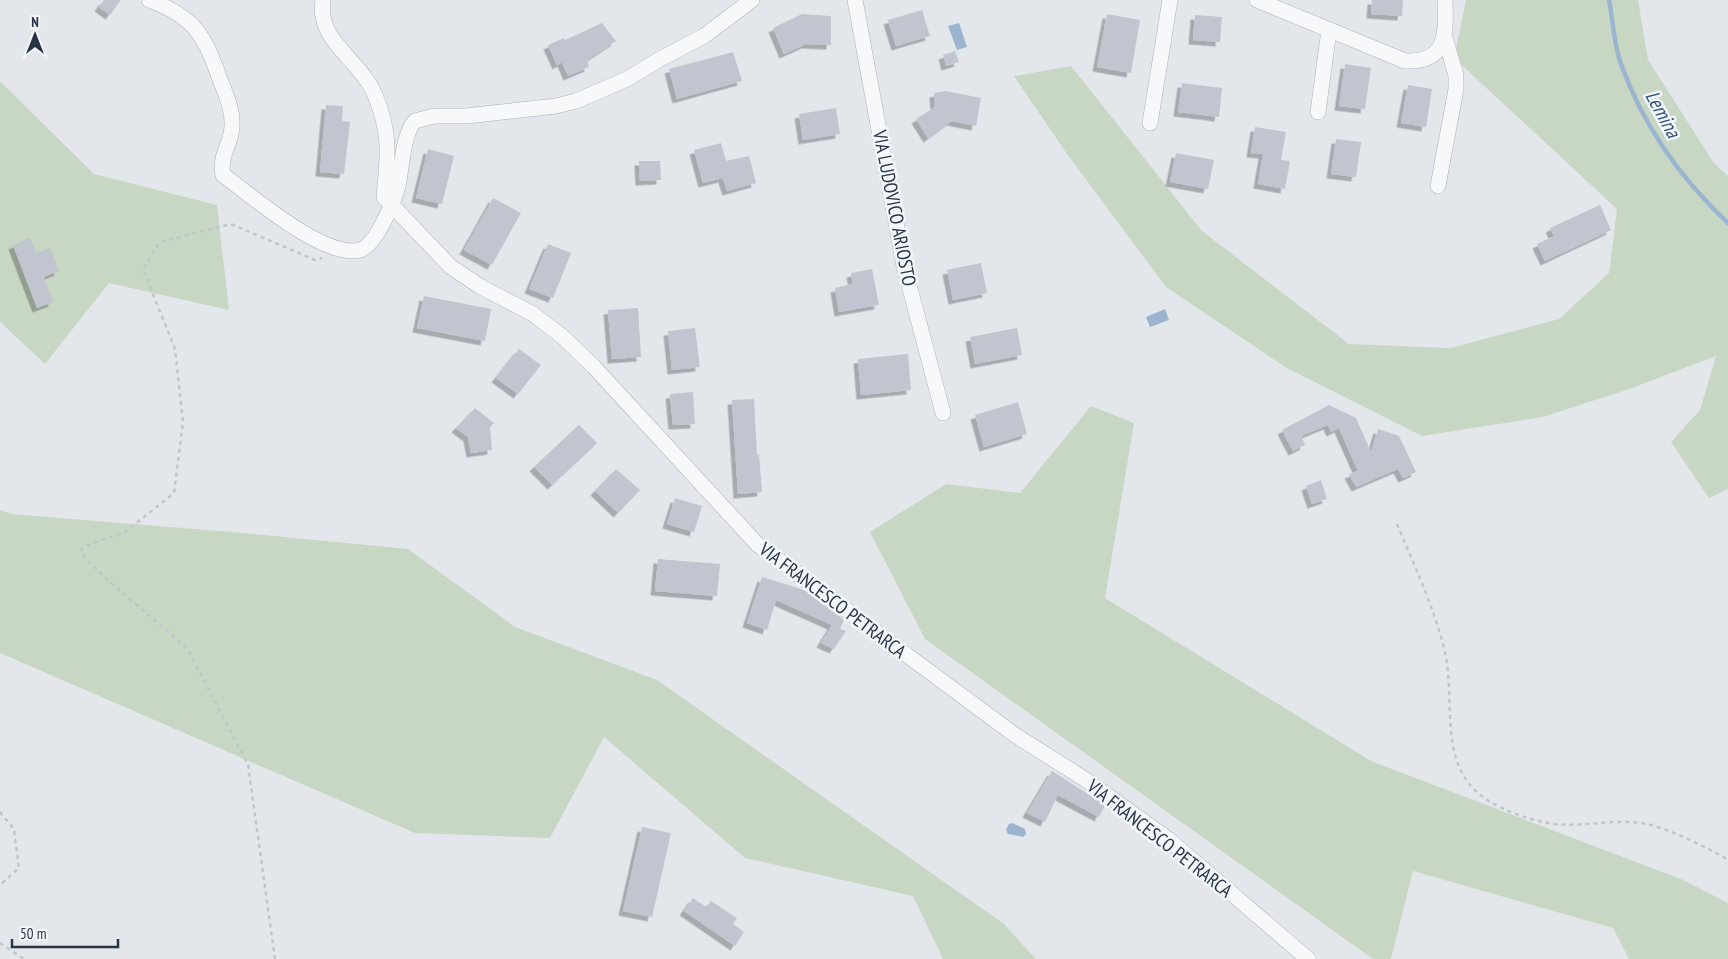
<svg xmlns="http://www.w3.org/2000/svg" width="1728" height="959" font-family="'PT Sans Narrow',sans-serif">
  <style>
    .green { fill: #c8d7c3 }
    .water { fill: #9bb4cf }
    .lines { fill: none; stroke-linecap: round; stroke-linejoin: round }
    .stream { stroke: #9bb4cf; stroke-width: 4.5 }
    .building { fill: #c0c5d0; filter: url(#shadow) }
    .minor-casing { stroke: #abb1ba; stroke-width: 16 }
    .path { stroke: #c1c5cb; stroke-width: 2.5; stroke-dasharray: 4 4; stroke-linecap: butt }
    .minor { stroke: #f6f8fa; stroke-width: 15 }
    .labels { text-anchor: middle; stroke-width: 5; stroke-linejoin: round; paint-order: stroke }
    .street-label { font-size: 19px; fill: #293346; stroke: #f3f6f9 }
    .water-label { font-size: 20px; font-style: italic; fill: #2f527e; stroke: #f3f6f9 }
  </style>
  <defs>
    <filter id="shadow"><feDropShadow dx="-4.5" dy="4.5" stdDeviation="0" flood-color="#0004"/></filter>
  </defs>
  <rect width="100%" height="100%" fill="#e3e7ec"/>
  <path class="green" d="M1466,0h172l10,60 66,103 14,13v313l-19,9 -38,-56 29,-32 16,-54 -84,32 -89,29 -121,19 -137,-69 -119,-80 -99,-133 -53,-78 57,-10 131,165 147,113 102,4 108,-29 50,-46 8,-64 -163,-151z
    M0,81l94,93 123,31 12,105 -120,-27 -64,81 -45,-42z
    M1091,406l43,17 -29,175 266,163 312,119 45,23v56h-99l-16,-31 -200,-57 -22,88h-18l-448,-320 -55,-107 76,-48 74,9z
    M0,510l11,4 233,19 164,16 107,78 142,53 347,244 32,35h-93l-30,-63 -168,-38 -141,-121 -54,101 -135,-5 -415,-180z"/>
  <path class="water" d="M959,23l8,24 -10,3 -9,-24z
    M1165,309l4,11 -19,7 -4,-10z
    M1012,823l13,6 1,5 -3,3 -15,-3 -2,-4 3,-6z"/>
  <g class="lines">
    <path class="stream" d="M1609,0c4,21 5,45 12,64 22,61 60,115 107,159"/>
  </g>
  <path class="building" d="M104,0h17l-11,15 -11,-8z
    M1372,0h31l-1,16 -31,-2z
    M922,10l8,26 -34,10 -8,-26z
    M802,14l29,2v29l-25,-1 -22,10 -11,-26z
    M1107,14l33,6 -9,53 -34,-6z
    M1195,15l27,2 -2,25 -27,-2z
    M602,23l14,18 -29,19 2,7 -21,9 -6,-14 -5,3 -9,-20 16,-7 1,2z
    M955,51l4,11 -13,4 -3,-11z
    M733,52l9,29 -65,18 -8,-30z
    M1345,64l26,4 -6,41 -26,-3z
    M1182,83l40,5 -3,29 -41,-5z
    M1408,85l24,4 -6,38 -25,-4z
    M946,91l35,7 -5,28 -25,-5 -23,17 -12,-19 19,-12 -1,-14z
    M326,105l17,1 -1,15 8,1 -6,52 -24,-2z
    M836,108l4,26 -37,6 -4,-26z
    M1255,127l31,5 -5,28 9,1 -5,28 -27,-5 5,-30 -12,-1z
    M1336,139l25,3 -5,35 -25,-3z
    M721,143l5,18 23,-5 7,27 -29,8 -4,-13 -20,5 -9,-33z
    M428,149l26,7 -12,48 -26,-6z
    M1176,153l38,7 -6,29 -38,-7z
    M639,161h21l1,19 -21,1z
    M493,198l28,15 -29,52 -28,-15z
    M1600,205l11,25 -66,31 -8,-17 17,-8 -4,-8z
    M30,238l6,15 14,-5 9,23 -15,6 9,25 -16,6 -24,-63z
    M548,244l23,9 -18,45 -24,-9z
    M981,263l6,30 -34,7 -6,-30z
    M872,269l7,36 -40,7 -4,-24 18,-4 -2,-11z
    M424,296l67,13 -6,32 -68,-13z
    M638,308l3,49 -29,2 -4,-49z
    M695,328l5,39 -28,3 -4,-39z
    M1017,328l5,27 -47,9 -5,-27z
    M519,349l22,16 -23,29 -22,-16z
    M908,354l3,36 -50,5 -3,-36z
    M693,392l2,32 -22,1 -3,-31z
    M754,399l3,56 2,-1 3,38 -24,2 -6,-94z
    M1018,402l9,32 -43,13 -9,-32z
    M1329,405l27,13 15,34 7,-23 21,7 17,36 -13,6 -5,-9 -42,18 -7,-13 9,-3 -19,-43 -8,4 -3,-7 -27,11 4,9 -12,6 -11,-21z
    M475,408l19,15 -4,4 2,23 -21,3 -3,-16 -12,-9z
    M579,425l18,18 -45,42 -18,-18z
    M616,469l24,21 -22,23 -23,-22z
    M1321,480l6,19 -15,5 -6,-18z
    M675,498l27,8 -8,26 -27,-8z
    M658,559l62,5 -3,32 -62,-5z
    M762,577l42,13 40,30 -4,9 6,2 -12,18 -13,-6 11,-18 -56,-25 -9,30 -20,-7z
    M1052,771l53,34 -6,12 -41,-22 -13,27 -18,-9z
    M642,827l29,6 -19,84 -29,-6z
    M693,898l13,9 5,-6 26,17 -4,6 11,8 -9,14 -51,-35z"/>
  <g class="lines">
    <defs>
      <path id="minor" d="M149,0c47,17 56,37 72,82 6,15 12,29 11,45 -1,18 -13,28 -9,48 29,21 101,84 137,75 16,-5 34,-48 38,-64 4,-18 5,-53 17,-65l19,-5h32l90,-10 20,-5 51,-22 33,-20 44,-23 48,-36
        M323,0c-7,41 37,59 52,95 16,38 13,62 9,102l67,70 30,20 52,27 30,23 31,30 163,177 258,191 71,45 82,59 140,120
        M855,0l49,266 39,147
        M1257,0l148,61c43,2 41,-28 40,-61
        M1318,112l11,-82
        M1150,123l20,-123
        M1438,186l18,-97v-14l-11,-37"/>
    </defs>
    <use href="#minor" class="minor-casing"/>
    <path class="path" d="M1397,524c17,41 36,81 47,124 14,56 -11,123 50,156 19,10 39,17 61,20 28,3 58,-5 86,-1 23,3 68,25 87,37
      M0,812l14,17 5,39 -19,17
      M0,943l24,16
      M275,959l-27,-194 -61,-117 -76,-65 -26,-25 -4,-8 4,-4 40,-14 49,-39 9,-71 -8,-73 -32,-80 17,-27 71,-18 84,36 7,-2"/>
    <use href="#minor" class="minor"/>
  </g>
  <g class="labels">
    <g class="street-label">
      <text transform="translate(895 208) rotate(79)" y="7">VIA LUDOVICO ARIOSTO</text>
      <text transform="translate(833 600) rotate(37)" y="7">VIA FRANCESCO PETRARCA</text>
      <text transform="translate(1160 838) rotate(38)" y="7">VIA FRANCESCO PETRARCA</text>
    </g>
    <g class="water-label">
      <text transform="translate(1663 114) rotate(61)" y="7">Lemina</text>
    </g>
  </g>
  <g transform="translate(35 35)" stroke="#f3f6f9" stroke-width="4" paint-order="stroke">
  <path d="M0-4L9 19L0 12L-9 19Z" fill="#293346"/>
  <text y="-8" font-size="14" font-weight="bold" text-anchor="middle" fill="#293346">N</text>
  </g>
  <path d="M12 939v8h106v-8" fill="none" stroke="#293346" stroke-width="2.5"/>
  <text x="20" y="939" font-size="15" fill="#293346" stroke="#f3f6f9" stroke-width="4" paint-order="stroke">50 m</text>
</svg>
